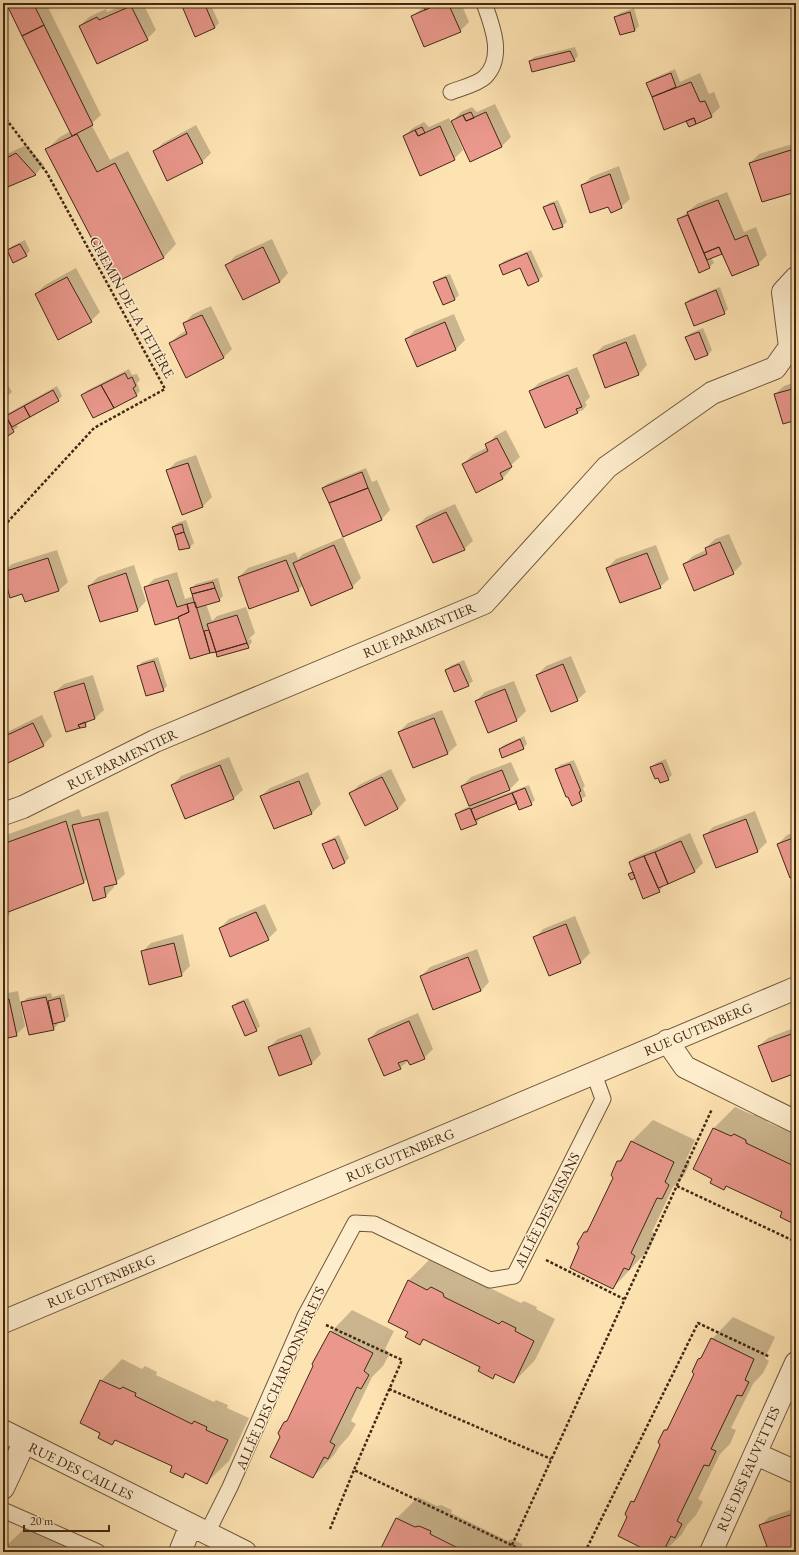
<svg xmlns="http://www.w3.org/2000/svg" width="799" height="1555" font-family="'EB Garamond',serif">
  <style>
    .shadow { fill: #0003 }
    .building { fill: #ea988c; stroke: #402815 }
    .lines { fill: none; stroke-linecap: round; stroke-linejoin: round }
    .service-casing { stroke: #70573c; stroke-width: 17 }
    .minor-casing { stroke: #70573c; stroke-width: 24 }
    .path { stroke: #402815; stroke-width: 2.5; stroke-dasharray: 3 2; stroke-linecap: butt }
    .service { stroke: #feedcd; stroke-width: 15 }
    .minor { stroke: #feedcd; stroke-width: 22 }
    .labels { text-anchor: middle; stroke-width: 3; stroke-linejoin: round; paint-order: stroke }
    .street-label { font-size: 14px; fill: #402815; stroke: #feedcd }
  </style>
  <rect width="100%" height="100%" fill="#fee3b2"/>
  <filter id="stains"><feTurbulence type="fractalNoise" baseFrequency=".005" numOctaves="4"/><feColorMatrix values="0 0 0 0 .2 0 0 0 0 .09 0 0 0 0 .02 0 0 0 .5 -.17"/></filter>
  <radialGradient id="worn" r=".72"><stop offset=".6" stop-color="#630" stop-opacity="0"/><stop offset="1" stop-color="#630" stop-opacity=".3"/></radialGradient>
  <path class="shadow" d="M7,3h39l55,112 -10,9 19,36 18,-9 48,93 -12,13 -117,-108 13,-12 11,-6z
    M128,3h15l13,27 -9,9 -67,-13 9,-9 17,-8 1,3z
    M186,3h24l9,20 -4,4 -20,8 -12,-29z
    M424,3h37l8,19 -9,9 -48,-15 13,-10z
    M634,8l5,18 -4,4 -14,3 -6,-15 5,-5z
    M575,47l3,9 -4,4 -44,1 4,-4z
    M675,69l5,13 20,-9 9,21 5,-2 6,15 -9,9 -24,3 -22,9 -18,-45 5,-4z
    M495,104l16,33 -9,9 -32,14 -17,-39 8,-9 11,-5 5,5z
    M449,118l14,32 -9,9 -50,-23 9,-8 11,-6 5,5z
    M196,125l15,28 -9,9 -48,-10 9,-9z
    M796,143v48l-46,-28 9,-9z
    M26,145l18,20 -8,9 -33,14v-32z
    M619,166l11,33 -9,8 -12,-1 -27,-20 9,-9z
    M727,192l17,40 12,-5 11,28 -9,9 -36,-11 -11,4 3,6 -5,4 -30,-48 18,-15z
    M558,200l9,22 -5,4 -17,-19 4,-4z
    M272,239l16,34 -8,9 -53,-17 8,-9z
    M25,240l5,11 -4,4 -18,-5 4,-4z
    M531,250l12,26 -4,4 -19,-13 -20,-2 4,-4z
    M76,268l24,44 -9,9 -55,-27 9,-9z
    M450,274l9,21 -4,4 -20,-16 4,-5z
    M720,287l8,22 -4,4 -38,-10 4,-4z
    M211,306l21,43 -9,9 -53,-15 9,-8 8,-5 -3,-7 9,-9z
    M454,314l11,26 -9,9 -38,17 -12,-27 9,-9z
    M703,328l9,22 -4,5 -21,-18 4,-4z
    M635,334l12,31 -8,9 -33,13 -12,-32 9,-9z
    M577,367l13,30 -5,5 2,3 -4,5 -38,16 -15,-35 9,-8z
    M129,369l3,6 5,-1 3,6 -3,3 3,8 -4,4 -54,1 4,-5z
    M4,379l8,13 -9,7v-19z
    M796,382v37l-21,-25 9,-8z
    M57,386l5,10 -4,4 -42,23 2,4 -15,10v-21z
    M506,430l14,27 -10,9 1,3 -8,9 -27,14 -13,-28 9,-9 16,-8 -1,-2 8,-9z
    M196,455l16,42 -9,9 -21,7 -15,-42 9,-9z
    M366,468l6,14 5,-2 13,30 -8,9 -59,-31 4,-4z
    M455,504l18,37 -9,8 -47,-23 9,-9z
    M186,520l8,23 -4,4 -10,2 -7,-22 4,-4z
    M729,534l13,30 -9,9 -49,-9 9,-8 13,-6v-2l9,-9z
    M343,537l18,41 -9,9 -49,-2 -5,5 -59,-13 9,-9 47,-16 3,7 5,-5z
    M656,545l13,34 -9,8 -53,-19 9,-9z
    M57,550l11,32 -9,8 -34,11 -2,-8 -12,4 -8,-25 9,-8z
    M134,565l12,36 -8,9 -49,-24 9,-9z
    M177,572l8,27 9,-3 -3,-8 5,-4 22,-6 5,18 -4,4 -13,4 6,17 5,-5 29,-9 9,26 -7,7 3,-1 1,3 -4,5 -39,5 -30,-35 -23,7 -11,-36 9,-9z
    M571,656l15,36 -9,8 -40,-25 9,-9z
    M158,657l9,29 -4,4 -25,-23 4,-5z
    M464,660l9,21 -5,4 -22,-15 4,-4z
    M93,675l11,35 -9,8 -6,2 -4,6 -30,-34 9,-8z
    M514,681l12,30 -9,9 -28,11 -13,-30 9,-9z
    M442,710l15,35 -9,8 -35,14 -14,-35 9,-9z
    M42,715l10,21 -9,9 -40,3v-11l6,-6z
    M524,736l3,8 -4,4 -23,1 4,-4z
    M229,757l14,33 -9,8 -62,-13 9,-9z
    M666,759l6,16 -4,4 -10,-3 -6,-9 4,-4z
    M574,760l11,26 -2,2 3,8 -14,9 -16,-35 4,-5z
    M511,762l8,18 -9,9 -20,8 1,2 38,-14 6,15 -4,4 -14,-2 -38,15 1,2 -4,4 -20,-9 5,-4 9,-4 -8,-20 9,-9z
    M391,769l15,31 -8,9 -48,-15 9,-9z
    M308,772l13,32 -9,9 -38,15 -13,-32 9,-8z
    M79,809l3,8 26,-6 17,63 -11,10v3l-8,9 -18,-18 -5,5 -75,27 2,4 -7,7v-85z
    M755,811l12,31 -9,9 -42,16 -12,-31 9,-9z
    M796,832v42l-18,-30 9,-9z
    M690,833l13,30 -8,8 -33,14 1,2 -4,4 -23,-14 -5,2 -1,-5 3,-3 -3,-8 4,-5z
    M339,835l10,23 -4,4 -21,-18 4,-4z
    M265,904l12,26 -9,9 -48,-11 9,-9z
    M575,916l15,37 -9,9 -31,12 -15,-36 8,-9z
    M183,934l7,32 -9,9 -39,-23 9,-9z
    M477,949l12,33 -8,9 -60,-15 9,-9z
    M18,991l7,35 -9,9h-13v-41z
    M51,993l1,4 12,-3 5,22 -4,4 -8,2 1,2 -4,5 -24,5 -8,-31 5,-5z
    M248,998l12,28 -4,4 -23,-24 4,-4z
    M418,1013l15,36 -9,9 -15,2 -9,8 -31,-29 9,-9z
    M310,1027l11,27 -9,9 -33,12 -10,-28 9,-8z
    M796,1027v45l-37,-26 9,-8z
    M735,1107l18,8 3,-2 12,5 -1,4 29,13v85l-13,-9 -55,-25 -4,3 -11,-11 -18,-10 19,-40z
    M653,1120l42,20 -9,20 4,3 -6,13 -11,11 -21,45 4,2 -6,14 -37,40 -33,-41 4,-15 8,-7 22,-47 4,-16 7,-8 7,-13z
    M430,1259l91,44 3,-2 13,6 -1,2 19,10 -20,41 -21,22 -18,-8 -4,3 -11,-11 -56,-27 -5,5 -11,-13 -20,-9 20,-42z
    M352,1310l42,21 -9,18 5,4 -7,13 -11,11 -21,44 5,3 -7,12 -10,11 -5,8 -21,22 -32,-40 4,-15 5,-5 41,-85z
    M733,1317l42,20 -10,21 4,3 -6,12 -10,11 -22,44 5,2 -6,14 -10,10 -22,45 5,3 -7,13 -9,10 -5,9 -18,18h-11l-25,-35 4,-15 6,-6 24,-51 3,-15 5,-5 25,-51 3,-14 6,-6 8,-15z
    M122,1359l20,10 3,-3 12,6 -1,3 58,27 2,-2 12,5 -1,3 22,10 -20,43 -22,21 -20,-9 -4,4 -10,-11 -57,-27 -5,5 -10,-12v-51z
    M3,1427l8,3 -2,28 -6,11z
    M418,1497l19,9 4,-1 11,5 -1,3 57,28 3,-2 11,5v3l10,5h-152l16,-33z
    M796,1508v44h-49l20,-7 -7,-19 9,-9z
    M26,1527l44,21 -1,4h-66l1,-4z"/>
  <path class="building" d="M6,3h27l11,22 -22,11z
    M188,3h16l11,25 -20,9 -13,-31z
    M422,3h10l2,3 -9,4z
    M432,3h16l13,29 -37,15 -13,-31 23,-10z
    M131,6l17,34 -51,24 -18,-38 18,-9 2,3z
    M630,12l5,19 -15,4 -6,-18z
    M44,25l49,100 -21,11 -50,-100z
    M570,51l5,10 -43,11 -3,-11z
    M671,73l5,14 -24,10 -6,-14z
    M691,82l9,20 5,-1 7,16 -16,7 -2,-6 -30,12 -12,-33z
    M471,112l3,6 -8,3 -3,-6z
    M486,112l16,35 -32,15 -19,-41 12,-6 3,6z
    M694,118l2,6 -7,3 -3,-6z
    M440,126l15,34 -35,16 -17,-40 12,-6 3,6z
    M422,127l3,6 -7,3 -3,-6z
    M187,133l16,30 -36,18 -14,-30z
    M77,134l20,38 18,-9 49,95 -49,25 -70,-134z
    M791,150l5,17v25l-34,10 -13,-39z
    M16,153l20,22 -33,14v-29z
    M610,174l12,34 -11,5 -3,-6 -18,6 -9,-28z
    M718,200l17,40 12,-5 12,30 -27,11 -13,-29 -15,6 -17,-41z
    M554,203l9,24 -10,3 -10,-23z
    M688,215l22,53 -11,5 -22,-54z
    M20,244l7,12 -14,7 -6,-13z
    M263,247l17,35 -37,18 -18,-35z
    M719,247l3,7 -15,6 -3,-7z
    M527,253l12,28 -11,5 -8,-18 -17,7 -4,-10z
    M67,277l25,45 -34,18 -23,-46z
    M446,277l9,23 -12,5 -10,-23z
    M716,290l9,24 -31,12 -9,-23z
    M202,315l22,43 -38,20 -17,-35 18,-9 -4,-11z
    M445,322l11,28 -39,17 -12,-28z
    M699,332l9,23 -13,5 -10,-23z
    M626,342l13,33 -34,13 -12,-33z
    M125,373l3,6 4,-2 4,9 -3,2 4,8 -23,12 -13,-23z
    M568,375l14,32 -6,2 2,4 -33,15 -16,-37z
    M101,385l13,23 -21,10 -12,-23z
    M796,388v32l-13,4 -9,-30z
    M53,390l6,11 -29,16 -6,-11z
    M24,406l6,11 -18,10 -6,-11z
    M6,416l8,16 -11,7v-21z
    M497,438l15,29 -12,6 3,6 -27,14 -14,-29 26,-13 -3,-7z
    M188,463l15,44 -21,8 -16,-45z
    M362,472l6,16 -39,15 -7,-15z
    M368,488l14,32 -39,17 -14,-34z
    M446,512l19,38 -32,13 -17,-37z
    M182,524l2,8 -9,3 -3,-8z
    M184,532l6,16 -11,2 -4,-15z
    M720,542l14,32 -40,17 -11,-27 24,-10 -2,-6z
    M334,545l19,43 -42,18 -18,-43z
    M647,553l14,35 -41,15 -14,-35z
    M48,558l11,33 -34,11 -3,-8 -12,4 -7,-26z
    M286,560l13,31 -50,18 -11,-32z
    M126,573l12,38 -38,11 -12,-36z
    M168,580l9,27 10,-3 2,8 -11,5v1l-23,7 -11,-38z
    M213,582l2,6 -23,6 -2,-6z
    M215,588l5,13 -24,7 -4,-14z
    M195,602l15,51 -20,6 -12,-42 11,-5 -2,-8z
    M237,615l10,28 -31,9 -9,-28z
    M209,630l7,22 -6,1 -6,-22z
    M247,643l2,5 -32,9 -1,-5z
    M154,661l10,30 -18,5 -9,-30z
    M459,664l10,22 -15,6 -9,-22z
    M563,664l15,37 -27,11 -15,-37z
    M84,683l11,36 -17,6 2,3 -14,4 -12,-40z
    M505,689l12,32 -29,12 -13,-32z
    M434,718l14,36 -35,14 -15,-36z
    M85,722l1,5 -6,1 -2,-3z
    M33,723l11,23 -36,17 -5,-12v-14z
    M520,739l4,10 -22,9 -3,-9z
    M662,763l7,17 -9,3 -2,-5 -3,1 -5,-12z
    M570,764l11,27 -2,1 3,9 -10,5 -4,-9h-2l-11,-28z
    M220,765l14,34 -49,20 -14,-34z
    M502,770l8,20 -41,16 -8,-20z
    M382,777l16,32 -33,17 -16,-33z
    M299,781l13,33 -38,15 -14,-33z
    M525,788l7,17 -13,5 -7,-17z
    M512,793l5,10 -42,17 -4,-11z
    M470,808l7,16 -16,6 -6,-16z
    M99,819l18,65 -13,3 2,10 -13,4 -21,-76z
    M746,819l12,33 -42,16 -13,-33z
    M66,821l18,62 -81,31v-70z
    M796,837v39l-6,2 -13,-34z
    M335,839l10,24 -12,6 -11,-25z
    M681,841l14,31 -27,12 -13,-32z
    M655,852l13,32 -10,4 -14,-32z
    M644,856l16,36 -17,7 -14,-37z
    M633,872l2,6 -4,2 -3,-6z
    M256,912l13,28 -39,17 -11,-29z
    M566,924l15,39 -32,13 -16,-39z
    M174,943l8,33 -33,9 -8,-34z
    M468,957l13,34 -48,19 -13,-34z
    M46,997l8,33 -25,5 -8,-33z
    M60,998l5,23 -12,3 -5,-23z
    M9,999l8,37 -14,3v-38z
    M244,1001l13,30 -12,5 -13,-30z
    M409,1021l16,38 -15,6 -3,-5 -9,3 3,6 -17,7 -16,-37z
    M794,1033l2,7v33l-24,9 -14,-36z
    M301,1035l11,29 -33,12 -11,-29z
    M713,1128l18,8 3,-2 12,6v3l50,24v54l-2,3 -14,-7 2,-5 -56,-26 -2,4 -14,-7 2,-4 -19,-10z
    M631,1141l43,21 -9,20 4,3 -7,14 -5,-1 -26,55 4,3 -6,14 -5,-2 -11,21 -43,-21 9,-21 -2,-3 7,-12h3l26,-54 -2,-3 6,-14h4z
    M408,1280l19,10 4,-3 12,6 1,4 55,27 3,-3 14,7 -1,3 19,10 -20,42 -19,-9 -2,5 -15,-8 2,-4 -57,-28 -3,6 -15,-8 3,-5 -20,-10z
    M330,1331l43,22 -9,18 5,4 -8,14 -4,-2 -27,55 5,3 -7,14 -4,-2 -11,21 -43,-21 10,-20 -2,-4 6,-11 3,-1 26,-55 -1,-2z
    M711,1338l43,21 -9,21 4,2 -7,14 -5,-1 -26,54 5,2 -7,15 -5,-1 -27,56 5,3 -7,14 -4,-2 -8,16h-13l-32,-16 9,-19 -2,-3 6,-13 3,1 26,-57 -2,-3 6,-12h3l27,-56 -2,-2 6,-13 3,-1z
    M100,1380l20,9 3,-2 6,3 7,3 -1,3 57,28 2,-3 13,6 -1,3 22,10 -21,44 -22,-11 -2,5 -13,-6 2,-6 -57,-26 -3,5 -14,-7 2,-5 -20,-10z
    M796,1513v39h-27l-10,-27z
    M396,1518l19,9 4,-1 12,5 -1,3 36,18h-87z"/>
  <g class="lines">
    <defs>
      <path id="service" d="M451,92c10,-4 27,-8 34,-15 20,-20 7,-52 -1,-74
        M3,1510l95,42
        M207,1533l23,-46 75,-171 50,-93 19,1 116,56 24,-4 89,-177 -9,-25"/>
      <path id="minor" d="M3,814l20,-7 132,-66 329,-138 123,-136 105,-74 63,-25 15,-21 -7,-55 13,-14
        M667,1041l18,26 111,55
        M3,1322l793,-334
        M3,1431l242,121
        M756,1454l40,18
        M3,1488l21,-45
        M180,1552l11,-27
        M711,1552l85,-189"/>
    </defs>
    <use href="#service" class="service-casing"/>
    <use href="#minor" class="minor-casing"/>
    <path class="path" d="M3,115l44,58 118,216 -71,39 -91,99
      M677,1186l119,56
      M546,1260l78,39
      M326,1325l76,35 -48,110
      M389,1389l162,70
      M330,1529l24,-59 172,82
      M512,1545l200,-436
      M585,1552l113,-229 72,34"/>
    <use href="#service" class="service"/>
    <use href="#minor" class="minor"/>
  </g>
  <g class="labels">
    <g class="street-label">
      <text transform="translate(132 307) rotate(61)" y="5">CHEMIN DE LA TETIÈRE</text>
      <text transform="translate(419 630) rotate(-23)" y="5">RUE PARMENTIER</text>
      <text transform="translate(122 759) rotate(-26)" y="5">RUE PARMENTIER</text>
      <text transform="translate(698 1029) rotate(-23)" y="5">RUE GUTENBERG</text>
      <text transform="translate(400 1155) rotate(-23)" y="5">RUE GUTENBERG</text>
      <text transform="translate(547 1210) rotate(-63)" y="5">ALLÉE DES FAISANS</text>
      <text transform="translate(101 1281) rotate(-23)" y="5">RUE GUTENBERG</text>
      <text transform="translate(280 1378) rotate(-66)" y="5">ALLÉE DES CHARDONNERETS</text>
      <text transform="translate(748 1469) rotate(-66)" y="5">RUE DES FAUVETTES</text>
      <text transform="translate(81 1471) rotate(26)" y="5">RUE DES CAILLES</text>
    </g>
  </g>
  <rect width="799" height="1555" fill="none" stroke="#fee3b2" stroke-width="16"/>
  <rect x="4" y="4" width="791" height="1547" fill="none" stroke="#402815" stroke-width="2"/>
  <rect x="8" y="8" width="783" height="1539" fill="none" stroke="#402815"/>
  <path d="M24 1525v6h85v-6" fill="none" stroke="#402815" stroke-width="2"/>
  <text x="30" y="1525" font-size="12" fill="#402815" stroke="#feedcd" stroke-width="3" paint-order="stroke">20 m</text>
  <rect width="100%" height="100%" filter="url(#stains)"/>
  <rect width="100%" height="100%" fill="url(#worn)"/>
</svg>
